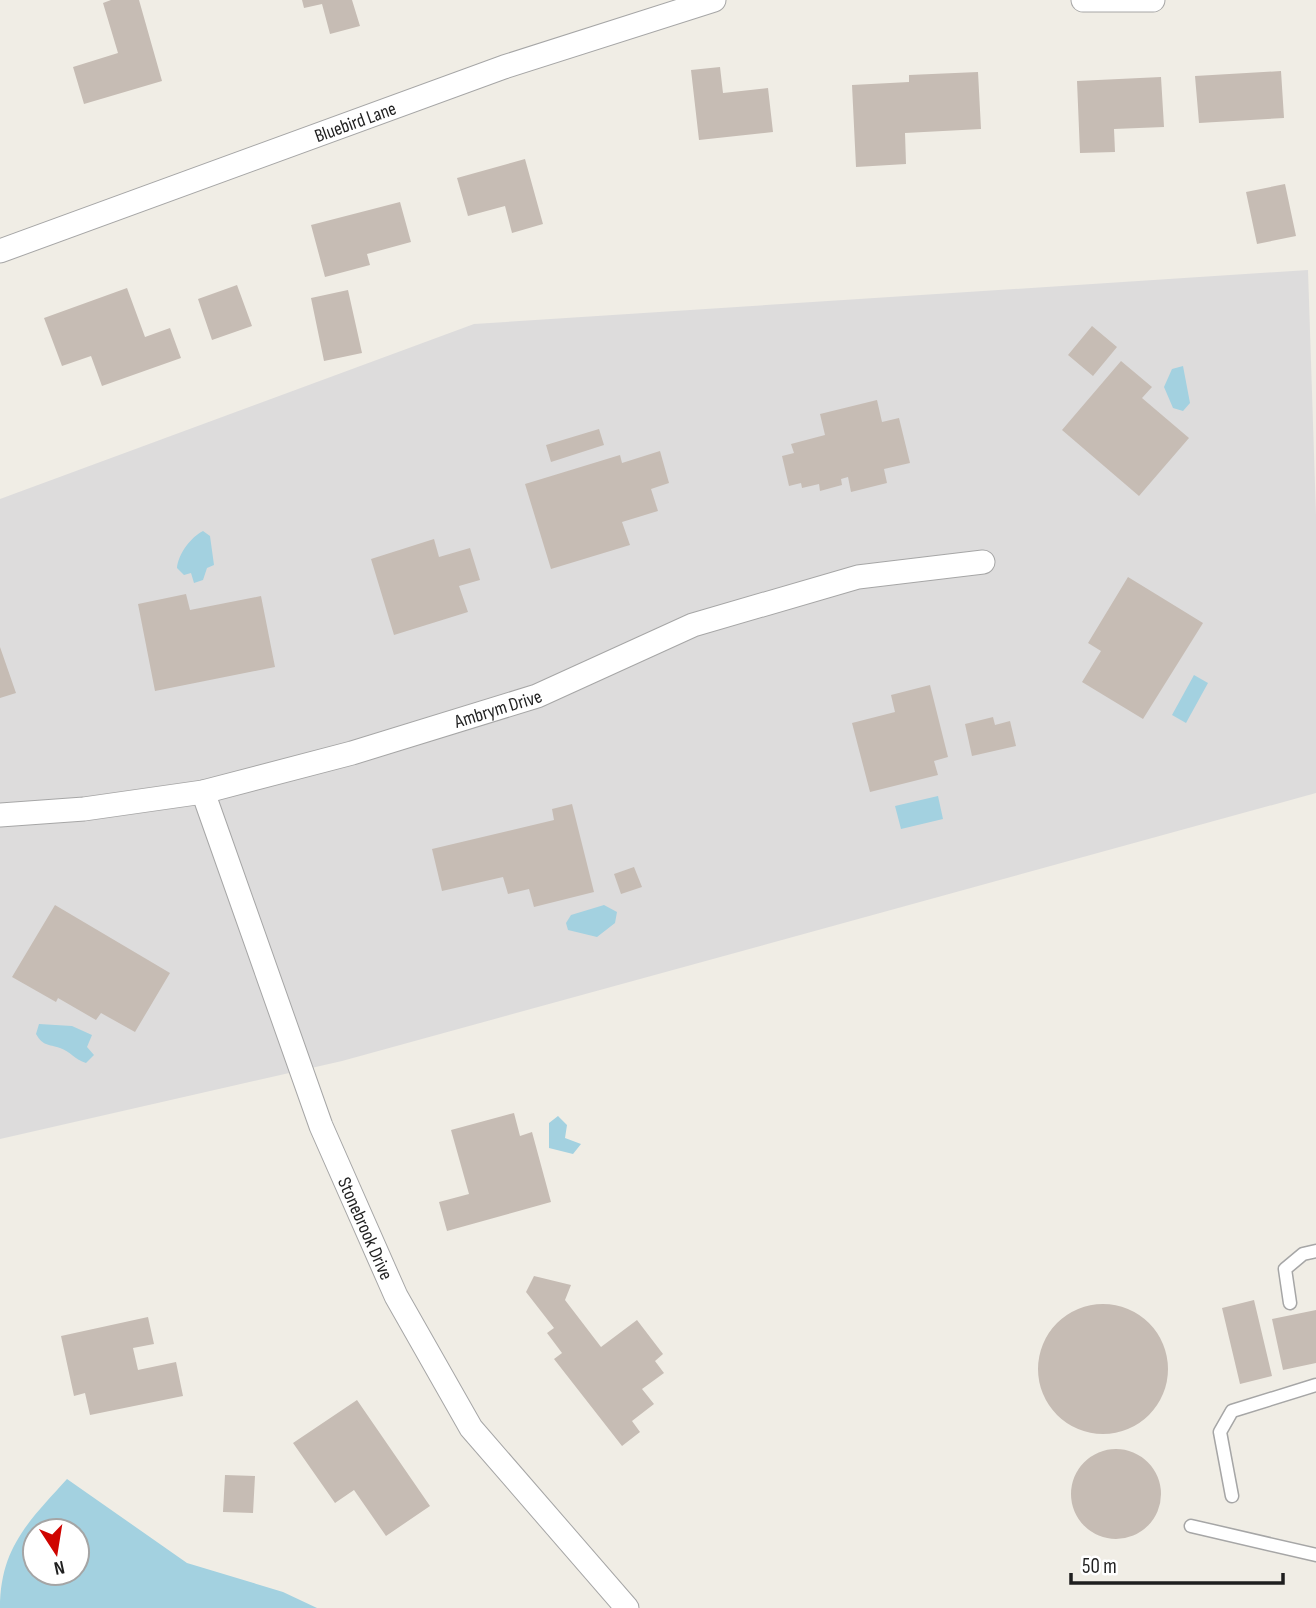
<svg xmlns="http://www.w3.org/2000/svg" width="1316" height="1608" font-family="'Sofia Sans Condensed',sans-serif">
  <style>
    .residential { fill: #dddcdc }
    .water { fill: #a3d1e0; fill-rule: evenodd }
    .building { fill: #c6bcb4 }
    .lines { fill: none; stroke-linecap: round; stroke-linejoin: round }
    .lane-casing { stroke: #a6a6a6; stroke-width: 15 }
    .street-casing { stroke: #a6a6a6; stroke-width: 25 }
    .lane { stroke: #fff; stroke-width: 12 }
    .street { stroke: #fff; stroke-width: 23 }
    .labels { text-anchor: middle; stroke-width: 5; stroke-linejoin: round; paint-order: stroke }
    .street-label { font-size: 19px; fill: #1f1f1f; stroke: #fff }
  </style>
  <rect width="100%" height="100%" fill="#f0ede5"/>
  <path class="residential" d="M1308,270l8,245v278l-974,268 -342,78v-640l474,-175z"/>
  <path class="water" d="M1183,366l7,37 -7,8 -10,-3 -9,-21 8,-18z
    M203,531l7,5 4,29 -7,3 -4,12 -9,3 -3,-10 -7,2 -7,-7c1,-14 14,-31 26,-37z
    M1194,675l14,8 -22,40 -14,-8z
    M938,796l5,23 -42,10 -6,-23z
    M604,905l13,7 -2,11 -18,14 -29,-7 -2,-7 5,-8z
    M39,1024l33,2 20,9 -5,12 7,8 -8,8c-11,-3 -16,-12 -26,-15 -12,-4 -17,-2 -24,-14z
    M558,1116l9,9 -2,13 16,6 -8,10 -24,-6v-25z
    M67,1479l120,84 96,29 34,16h-317c0,-60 29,-87 67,-129zM35,1531h42v42h-42z"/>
  <path class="building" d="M111,0h28l23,81 -78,23 -11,-37 45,-14 -15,-50z
    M302,0h50l8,26 -30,8 -8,-30 -18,4z
    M720,67l3,26 45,-5 5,44 -74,8 -8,-70z
    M1281,71l3,47 -85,5 -4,-47z
    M978,72l3,57 -76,4 1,31 -50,3 -4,-82 57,-3v-7z
    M1161,77l3,50 -50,2 1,23 -35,1 -3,-72z
    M525,159l18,65 -31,9 -7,-27 -37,10 -11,-38z
    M1285,184l11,52 -39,8 -11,-52z
    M400,202l11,40 -44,12 3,11 -45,12 -14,-52z
    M237,285l15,41 -40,14 -14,-41z
    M127,288l18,49 25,-9 11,30 -79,28 -11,-30 -29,10 -18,-48z
    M348,290l14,63 -38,8 -13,-63z
    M1092,326l25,21 -24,29 -25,-21z
    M1121,361l31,26 -10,11 47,40 -50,58 -77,-66z
    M877,400l5,22 17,-4 11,45 -26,6 3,14 -36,9 -3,-15 -7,2 1,6 -22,6 -1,-7 -17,4 -1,-5 -12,3 -7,-30 12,-3 -3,-9 34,-9 -5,-21z
    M599,429l5,16 -53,17 -5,-17z
    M660,451l9,32 -18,6 7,22 -36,11 8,23 -79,24 -26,-85 95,-29 2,8z
    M434,539l5,18 31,-9 10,32 -21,6 9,26 -74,23 -23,-76z
    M1128,577l75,46 -60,96 -61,-37 19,-31 -13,-8z
    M186,594l4,16 71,-14 14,71 -120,24 -17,-87z
    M0,647l16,46 -16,5z
    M930,685l18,72 -14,4 4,14 -68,17 -18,-69 43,-11 -4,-17z
    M993,717l2,8 15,-4 6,25 -44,10 -7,-32z
    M572,804l22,88 -60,15 -5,-18 -21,5 -5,-17 -61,14 -10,-42 122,-29 -2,-11z
    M634,867l8,20 -21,7 -7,-20z
    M55,905l115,68 -35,59 -34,-19 -5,7 -38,-22 -2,4 -44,-25z
    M514,1113l6,23 12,-4 19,70 -104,29 -8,-29 30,-8 -18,-64z
    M534,1276l37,9 -6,15 36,47 36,-27 26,34 -8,7 9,12 -22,16 12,15 -22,17 8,11 -18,14 -68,-87 8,-6 -15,-20 7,-5 -28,-36z
    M1254,1300l18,76 -32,8 -18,-76z
    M1038 1369a65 65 0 1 1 130 0a65 65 0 1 1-130 0Z
    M1316,1310v53l-33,7 -11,-51z
    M148,1317l6,27 -21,4 5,22 38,-8 7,34 -93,19 -5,-22 -11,3 -13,-60z
    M357,1400l73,106 -44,30 -32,-46 -19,13 -42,-60z
    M1071 1494a45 45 0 1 1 90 0a45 45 0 1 1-90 0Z
    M225,1475l30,1 -2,37 -30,-1z"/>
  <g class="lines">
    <defs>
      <path id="lane" d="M1290,1303l-5,-34 18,-15 13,-3
        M1232,1496l-12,-64 12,-21 84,-26
        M1191,1526l125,29"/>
      <g id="street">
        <path d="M1083,0h70"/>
        <path id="s1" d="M0,251l504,-184 210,-67"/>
        <path id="s2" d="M203,792l118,334 75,170 75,132 156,180"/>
        <path id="s3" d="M0,815l84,-6 119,-17 149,-39 185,-57 156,-71 165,-48 125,-15"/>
      </g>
    </defs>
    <use href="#lane" class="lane-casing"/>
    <use href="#street" class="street-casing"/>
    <use href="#lane" class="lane"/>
    <use href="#street" class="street"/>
  </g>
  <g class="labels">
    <g class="street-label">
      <text dy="7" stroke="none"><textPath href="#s1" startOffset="378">Bluebird Lane</textPath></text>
      <text dy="7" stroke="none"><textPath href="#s3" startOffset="511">Ambrym Drive</textPath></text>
      <text dy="7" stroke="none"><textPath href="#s2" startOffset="466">Stonebrook Drive</textPath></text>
    </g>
  </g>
  <g transform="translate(56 1552) rotate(168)"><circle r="33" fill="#ffffff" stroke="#a5a5a5" stroke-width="2"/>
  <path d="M0-5L12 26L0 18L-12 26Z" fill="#cf0400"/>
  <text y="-10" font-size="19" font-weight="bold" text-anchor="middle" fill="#1f1f1f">N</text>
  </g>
  <path d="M1071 1573v10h212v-10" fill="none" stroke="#1f1f1f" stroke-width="3.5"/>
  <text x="1082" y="1573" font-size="21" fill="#1f1f1f" stroke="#ffffff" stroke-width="5" paint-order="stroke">50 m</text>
</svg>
